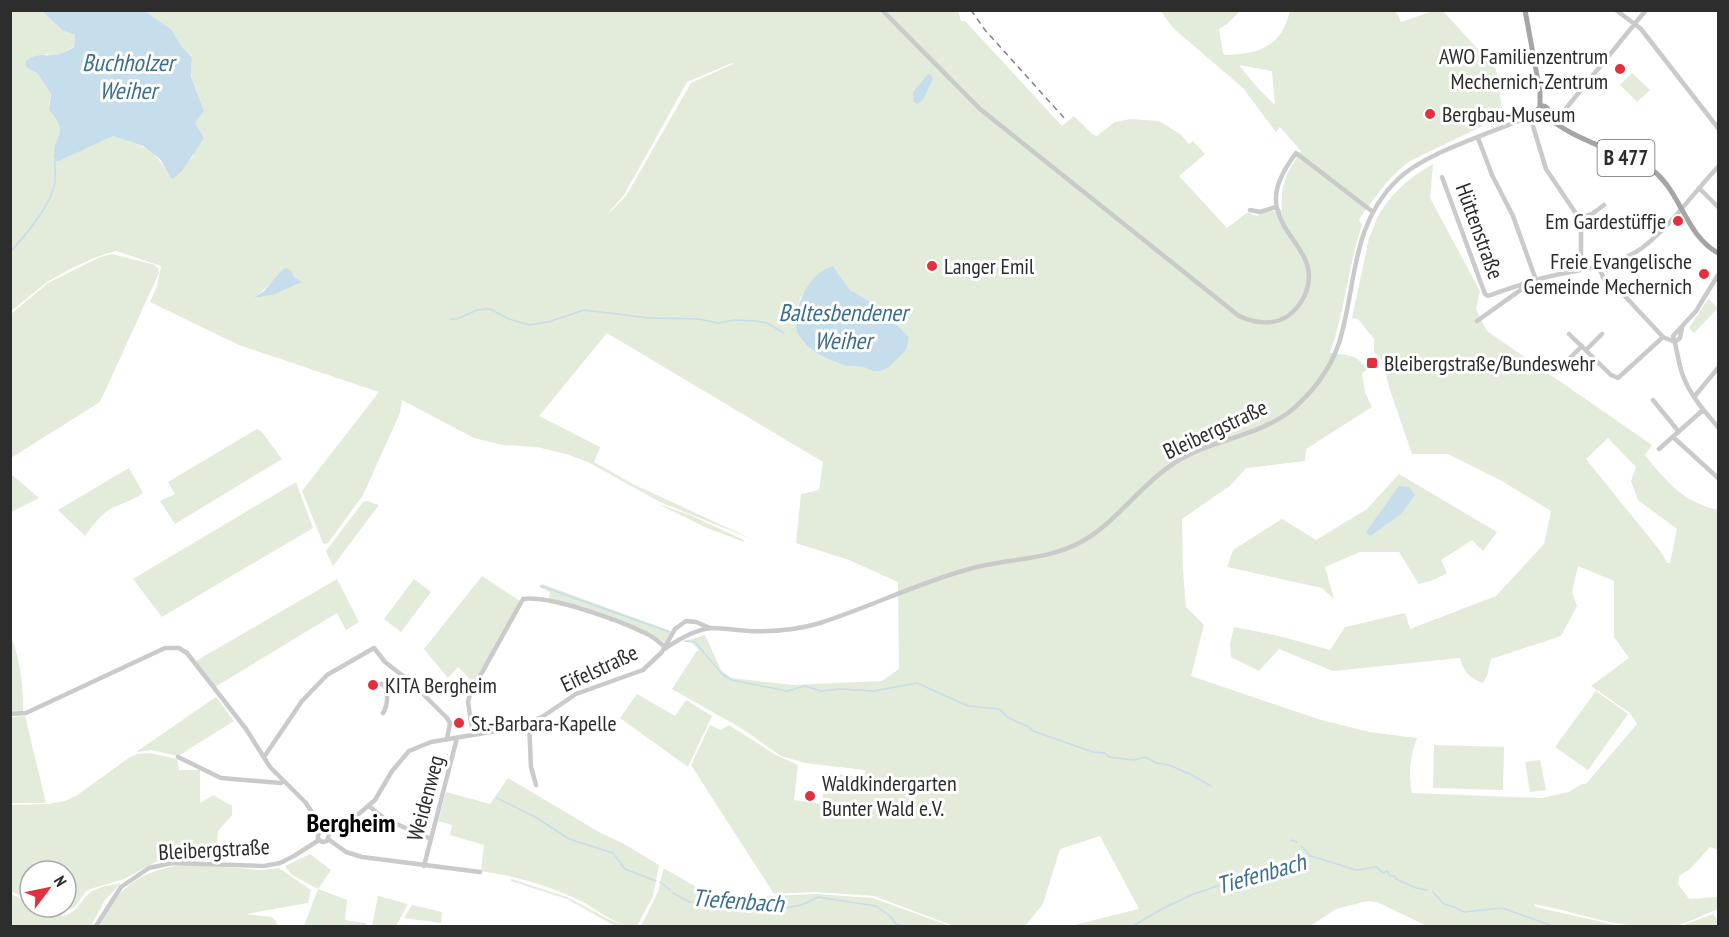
<svg xmlns="http://www.w3.org/2000/svg" width="1729" height="937" font-family="'PT Sans Narrow',sans-serif">
  <style>
    .green { fill: #e3ebda; fill-rule: evenodd }
    .water { fill: #c6ddeb }
    .lines { fill: none; stroke-linecap: round; stroke-linejoin: round }
    .stream { stroke: #c6ddeb; stroke-width: 1.5 }
    .minor { stroke: #cacaca; stroke-width: 4.5 }
    .major { stroke: #a5a5a5; stroke-width: 5 }
    .rail { stroke: #828282; stroke-width: 1.5; stroke-dasharray: 6 4.5; stroke-linecap: butt }
    .poi-dot { fill: #e42f3d; stroke: #fff; stroke-width: 2 }
    .labels { text-anchor: middle; stroke-width: 6; stroke-linejoin: round; paint-order: stroke }
    .shield { fill: #fff; stroke: #6c6c6c; stroke-width: 1.5 }
    .shield-label { font-size: 21px; font-weight: bold; fill: #2d2d2d }
    .poi-label { font-size: 22px; fill: #2d2d2d; stroke: #fff; text-anchor: start }
    .street-label { font-size: 22px; fill: #2d2d2d; stroke: #fff }
    .water-label { font-size: 24px; font-style: italic; fill: #3c6f8e; stroke: #fff }
    .quarter-label { font-size: 26px; font-weight: bold; fill: #000; stroke: #fff }
  </style>
  <rect width="100%" height="100%" fill="#fff"/>
  <path class="green" d="M11,11h31l20,19 13,5 -1,11 -17,10 -11,-2 -19,14 10,5 14,21 -2,11c15,24 12,24 4,48l6,8 54,-25c34,11 41,12 59,44l21,-24 2,-33 9,-12 -13,-36 1,-19 -10,-9 -11,-18 -26,-18h813l3,10h4l97,105 12,-10 18,18 5,2 18,-14 15,-3 29,2 21,13 9,10 4,-3 12,13 -26,22 48,52 21,-16 8,4 10,-4 16,-2c-2,-26 5,-38 19,-59l-21,-24 -4,5 -33,-44 -71,-61 -11,-16h79l-13,13 -8,5 4,24 2,2c35,-1 56,-8 65,-44h106l5,11 32,-11h10l53,58 7,47 -93,45c-22,16 -36,37 -51,59l3,5c-14,42 -17,86 -32,128 16,2 28,1 37,17l-5,3 3,19 7,15 -66,42 -1,12 -59,7 -15,17 -49,34 1,52 3,36 18,18 -13,51 130,44 48,12 48,6c-7,19 -9,35 -5,55l130,5 27,-6 13,-8h4l51,-60 -7,-11 -39,-27 38,-28 -15,-21v-56l-36,-15 -6,26 5,14 -16,30 -70,23 -4,17 -4,7c-15,-6 -19,-11 -23,-25l-127,13 -54,-22 -20,22 -28,-14 -1,-13 4,-17 45,9 51,14 15,-23 60,-14 5,16 86,-33 48,-52 7,-33 -49,-30 -54,-27h-36l-23,-67 -6,-26 -9,-9v-13l-16,-20 -6,-1 17,-80c4,-7 5,-15 9,-22 14,-24 32,-39 55,-52l-3,34 50,93 -4,18 11,22 165,114 -7,10c20,26 40,48 73,55v340l-8,-3 -20,22 -11,7 -1,8 11,15 29,-2v12c-14,5 -32,16 -47,17 -44,6 -93,-14 -137,-22l2,3 83,19h-192l-50,-24 -10,-1 -31,8 -26,17h-239l68,-17 -39,-73 -40,13 -17,55 -18,22h-71l-80,-30 -59,-4 -41,2 -83,-129 19,-40 11,5 8,-5 45,29 24,11 -4,35 65,9v-3v1l-37,-4 4,-30 38,4 1,-7 -60,-7 -24,-7 -40,-28 -69,-39 24,-37 3,-2 -8,-8h-9l23,-7 16,35 10,8 63,7 20,-1 68,-3 17,-12 -1,-87 -49,-22 -53,-17 5,-49 18,-4 4,-28 -216,-129 -68,83 61,31 -6,15 39,22 121,56 -94,-38 -72,-40 -22,-8 -29,-7 -34,-2 -29,-7 -72,-38 -2,13 -37,82 -35,48 -3,1 -2,-1 -21,-52 77,-99 -140,-47 -89,-43 7,-16 4,-20 -45,-15 -17,5 -25,11 -27,15 -36,29zM732,63l1,1 -42,19 -65,113 -21,21 19,-22 63,-113zM1239,65l33,6 3,34 -20,-20zM833,266l17,24 28,16 31,31 -29,34h-7l-8,-4 -19,-1 -25,-10 -14,-10 -8,-10 -3,-8 4,-30 22,-27zM292,272l2,5 -22,18 -17,3 18,-17zM1608,438l28,29 -5,14 7,19 39,29 -7,34h-3l-6,-11 -75,-93z
    M1632,73l18,17 -13,12 -17,-17z
    M112,254l43,11 3,3 1,5 -59,129 -89,56v-144l37,-31 52,-26z
    M1708,299l10,9 -24,25 -5,-5z
    M257,429l4,2 21,28 -107,65 -15,-23 15,-7 -7,-12z
    M129,468l14,25c-10,7 -20,10 -31,15 -11,6 -20,18 -27,28l-27,-26z
    M11,474l28,24 -28,14z
    M1399,474l98,58 -14,19 -11,-11 -31,20 6,13 -11,6 -17,5 -20,-32h-39l-35,15 9,32 -12,-11 -95,-21 6,-17 49,-31 34,21 51,-31z
    M296,482l17,46 -151,89 -29,-38z
    M367,501l12,4 -46,61 -7,-15 37,-49z
    M658,504l32,11 54,25v2l-37,-14z
    M482,576l38,25 -45,83 -17,-17 -10,11 -24,-29z
    M337,579l22,43 -13,8 -9,-17 -122,74 -19,-26z
    M414,579l17,13 -30,40 -17,-13z
    M542,584l129,47 -5,12c-9,-3 -16,-9 -25,-12 -33,-13 -59,-23 -93,-30l2,-9 -11,-5z
    M10,637c10,15 14,57 13,75h-12z
    M1596,691l32,23 -40,56 -33,-23z
    M637,694l38,22 11,-16 26,16 -24,51 -68,-49z
    M216,697l18,24 -56,35 -27,-6 -15,2z
    M25,716l21,87h-35v-86z
    M1434,745l70,2 -1,43 -70,-2z
    M150,753l27,6 2,11h21v33l13,-8 19,11v9l-14,16 -2,30 -28,-2 -32,3 -32,17 -37,11 -13,18 -18,5 -12,-6h22v-36h-36v29l-19,-9v-86l37,-1 17,-3 11,-5 54,-39 7,-3z
    M1540,760l6,30 -16,2 -5,-30z
    M508,778l91,54 25,12 35,21 -6,31 -16,30c-20,2 -41,-18 -58,-26 -31,-15 -64,-24 -98,-29l3,-26 -34,-10 2,-10 -14,-4 8,-29 44,12z
    M310,854l21,16 -13,19 29,11 -2,20 20,3 3,3h-64l14,-37 -26,-14 -7,-9z
    M186,864l75,6 18,-2 32,22 -3,13 -62,11 25,3 5,4 1,5h-179c23,-41 41,-55 88,-62z
    M665,869l33,19 22,6 28,3 67,-3 58,4 77,28h-309l17,-34 5,-22z
    M511,879l56,18 45,24 15,5h-12l-48,-27 -56,-18z
    M121,883l-16,17 -14,26h-80v-32l19,9v4c12,0 24,11 36,8 13,-4 16,-19 28,-25 8,-4 19,-5 27,-7z
    M378,896l30,8 -12,22h-24z
    M412,905l30,7 -1,11 -37,-5z
    M1713,914l5,7v5h-37z"/>
  <path class="water" d="M42,11h103l26,18 11,18 10,10 -1,19 13,35 -9,12 9,15 -22,33 -10,9 -12,-21 -17,-13 -30,-10 -54,25h-4c-7,-22 18,-26 -6,-51l2,-16 -14,-21 -10,-5 -2,-6c10,-9 19,-6 30,-7 6,0 14,-6 19,-8l1,-12 -13,-5z
    M930,74l3,5 -9,19 -6,6 -4,-2 -1,-10 14,-17z
    M833,266l17,24 28,16 31,31 -3,13 -17,17 -9,4h-7l-9,-4 -18,-1 -25,-10 -14,-10 -10,-13c-5,-24 11,-60 36,-67z
    M287,268l5,4 2,5 8,5 -30,13 -18,3 10,-7 19,-22z
    M1399,486l10,1 6,8 -14,19 -31,22 -4,-4z"/>
  <g class="lines">
    <path class="stream" d="M10,252c15,-16 44,-50 45,-72 1,-7 -1,-13 0,-19
      M450,319h7l20,-9 13,-1 19,10 20,6 19,-3 36,-12 65,8 50,1 19,4 16,-3 22,1 11,2 17,10
      M541,586l128,46
      M685,641l10,1 27,32 10,6 55,11 18,-5 16,5 20,-2 33,2 43,-8 51,23 31,3 8,8 22,10 4,4 60,21 12,1 4,4 25,3 11,-3 12,6 12,2 21,9 21,12
      M497,798l40,20 32,21 44,14 12,16 31,12
      M1291,840l6,2
      M1301,846l10,10
      M660,882l10,8
      M1433,892l11,12 10,3 10,5 38,-4 51,18
      M673,893l16,9 56,4 42,2 17,-4 14,-7 58,9 14,10 6,8 8,2
      M1133,926l27,-16 31,-15 108,-37 12,-2 45,14 21,-3 6,6 4,-2 3,5h5l1,3 20,9 11,2"/>
    <path class="minor" d="M882,10l98,99 259,207c15,7 34,10 49,0 7,-5 13,-13 17,-21 16,-39 -21,-54 -28,-87 -5,-20 8,-40 19,-55l77,59
      M1616,10l25,19 77,99
      M1530,116l16,53 33,49 2,12v40
      M1530,116l8,-7
      M1559,117l87,-107
      M1478,138l14,37 21,41 23,64
      M1442,177l43,117 3,2c16,-6 32,-11 48,-16 35,-11 75,-10 106,-32 29,-22 51,-55 76,-81
      M1699,188l19,19
      M1250,210l10,2 16,-5
      M1579,218l13,-4 12,-9
      M1598,266l6,13 17,13 42,45
      M1718,275l-22,36 -23,25c4,12 5,25 9,37 7,21 22,38 36,54
      M1477,321l52,-37
      M1569,334l42,41 7,3 45,-41 12,5
      M1675,342l5,-4 2,-10
      M1586,350l16,-16
      M1559,369l23,-23
      M1694,397l24,-29
      M1653,400l26,32
      M1673,437l45,41
      M1659,449l44,-39
      M666,648c13,-9 28,-18 45,-20 12,0 25,2 38,3 24,1 48,-1 71,-8 50,-16 98,-40 149,-54 38,-11 77,-8 112,-27 35,-19 58,-56 92,-78 35,-24 80,-26 115,-51 23,-18 42,-43 51,-70 18,-58 11,-117 58,-163 28,-28 96,-47 133,-64l10,-1
      M379,684h4c6,7 5,21 0,29
      M10,714l16,-1 139,-65h14l8,5 59,76 24,38 36,36 17,27
      M529,722l2,45 5,18
      M473,735l-5,-33 2,-8 53,-95c27,-4 98,22 124,35 7,3 13,9 19,14
      M178,757l43,21 60,5 2,-2
      M264,757l38,-56 25,-26 47,-27 11,14 27,21 35,35 3,5 -3,16
      M369,806l16,13 46,20
      M329,834l-4,-4 -4,1 -3,4v4l4,3 5,-1 2,-7 25,-16 21,-18 17,-29 17,-20 22,-9 65,-11 33,-9 13,-5 34,-23 67,-24 19,-18 13,-23 11,-8 10,1 14,6
      M328,839l18,13 16,5 118,15
      M424,866l33,-128
      M96,926l25,-39 28,-19 23,-5 92,3 16,-3 14,-7 25,-16"/>
    <path class="major" d="M1525,10l15,82v14
      M1538 111a5 5 0 1 1 10 0a5 5 0 1 1-10 0Z
      M1545,115c22,20 55,30 82,43 10,4 21,8 29,15 26,23 30,62 62,80"/>
    <path class="rail" d="M971,10l14,20 80,89"/>
  </g>
  <g class="poi-dot">
    <circle cx="1620" cy="69" r="6"/>
    <circle cx="1430" cy="114" r="6"/>
    <circle cx="1678" cy="221" r="6"/>
    <circle cx="932" cy="266" r="6"/>
    <circle cx="1704" cy="274" r="6"/>
    <rect x="1366" y="357" width="12" height="12" rx="3"/>
    <circle cx="373" cy="685" r="6"/>
    <circle cx="459" cy="723" r="6"/>
    <circle cx="810" cy="796" r="6"/>
  </g>
  <g class="labels">
    <rect class="shield" x="1597.5" y="140" width="57" height="36" rx="4.5"/>
    <g class="shield-label">
      <text x="1626" y="165">B 477</text>
    </g>
    <g class="poi-label">
      <text x="1608" y="64" text-anchor="end">AWO Familienzentrum<tspan x="1608" dy="25">Mechernich-Zentrum</tspan></text>
      <text x="1442" y="122">Bergbau-Museum</text>
      <text x="1666" y="229" text-anchor="end">Em Gardestüffje</text>
      <text x="1692" y="269" text-anchor="end">Freie Evangelische<tspan x="1692" dy="25">Gemeinde Mechernich</tspan></text>
      <text x="944" y="274">Langer Emil</text>
      <text x="1384" y="371">Bleibergstraße/Bundeswehr</text>
      <text x="385" y="693">KITA Bergheim</text>
      <text x="471" y="731">St.-Barbara-Kapelle</text>
      <text x="822" y="791">Waldkindergarten<tspan x="822" dy="25">Bunter Wald e.V.</tspan></text>
    </g>
    <g class="street-label">
      <text transform="translate(1480 231) rotate(70)" y="8">Hüttenstraße</text>
      <text transform="translate(1215 429) rotate(-25)" y="8">Bleibergstraße</text>
      <text transform="translate(599 668) rotate(-25)" y="8">Eifelstraße</text>
      <text transform="translate(425 798) rotate(-75)" y="8">Weidenweg</text>
      <text transform="translate(214 849) rotate(-3)" y="8">Bleibergstraße</text>
    </g>
    <g class="water-label">
      <text x="128" y="71">Buchholzer<tspan x="128" dy="28">Weiher</tspan></text>
      <text x="843" y="321">Baltesbendener<tspan x="843" dy="28">Weiher</tspan></text>
      <text transform="translate(1261 874) rotate(-16)" y="8">Tiefenbach</text>
      <text transform="translate(738 901) rotate(4)" y="8">Tiefenbach</text>
    </g>
    <g class="quarter-label">
      <text x="351" y="832">Bergheim</text>
    </g>
  </g>
  <rect width="1729" height="937" fill="none" stroke="#2d2d2d" stroke-width="24"/>
  <g transform="translate(48 889) rotate(58)"><circle r="28" fill="#ffffff" stroke="#ababab" stroke-width="1.5"/>
  <path d="M0-4.5L10 22L0 15L-10 22Z" fill="#e42f3d"/>
  <text y="-9" font-size="16" font-weight="bold" text-anchor="middle" fill="#2d2d2d">N</text>
  </g>
</svg>
